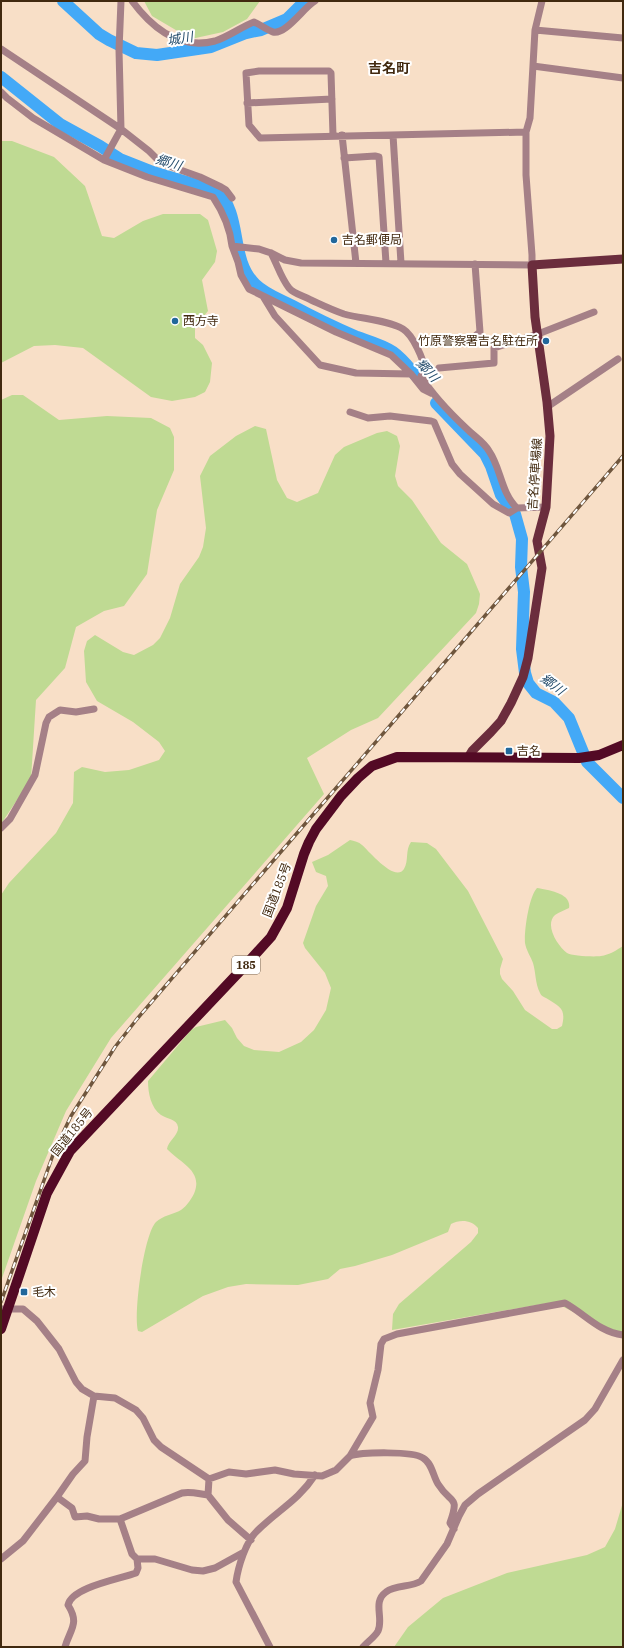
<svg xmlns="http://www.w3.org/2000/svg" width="624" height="1648" font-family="'IBM Plex Serif','Noto Sans JP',serif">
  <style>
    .green { fill: #bfda93 }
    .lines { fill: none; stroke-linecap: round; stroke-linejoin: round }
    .river { stroke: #43a9f7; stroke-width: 12 }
    .minor { stroke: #a58087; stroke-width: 7 }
    .major { stroke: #6b2d3d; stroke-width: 9 }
    .highway { stroke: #530a25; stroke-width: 10 }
    .rail-casing { stroke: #6f563d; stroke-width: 3.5 }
    .rail { stroke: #fff; stroke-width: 2; stroke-dasharray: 6; stroke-linecap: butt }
    .poi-dot { fill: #21679b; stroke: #fff; stroke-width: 1.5 }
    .labels { text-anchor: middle; stroke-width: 4; stroke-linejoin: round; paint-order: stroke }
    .shield { fill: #fff; stroke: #7a6957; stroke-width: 1 }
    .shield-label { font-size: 11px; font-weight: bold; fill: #41290f }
    .poi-label { font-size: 12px; fill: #41290f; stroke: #fff; text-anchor: start }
    .street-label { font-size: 12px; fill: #41290f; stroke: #fff }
    .water-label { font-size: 13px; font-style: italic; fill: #224a6a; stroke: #fff }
    .quarter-label { font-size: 14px; font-weight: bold; fill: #41290f; stroke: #fff }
  </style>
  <rect width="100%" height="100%" fill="#f8dfc7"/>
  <path class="green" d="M144,1h116l-13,18 -24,13 -32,7 -39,-23z
    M1,141h11l42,16 31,29 17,50 12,2 29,-17 20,-7h37l8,6 9,31 -2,11 -13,18 6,31 -13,16v11l8,7 9,18 -2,19 -5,10 -10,5 -23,4 -21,-4 -68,-49 -28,-3 -21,1 -33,17z
    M12,395h11l36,25 48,-4 44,2 19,10 4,9v33l-17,40 -10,64 -23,32 -20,5 -28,16 -11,41 -29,32 -5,79 -30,45v-424z
    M255,426l11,3 11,51 10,18 10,4 21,-9 17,-38 9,-8 33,-14 10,-2 10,5 3,10 -5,30 3,10 14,14 29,43 26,21 13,30 -1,10 -3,9 -98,105 -27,12 -44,28 17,36 -213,244 -45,73 -30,70 -35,100v-386l8,-12 47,-50 17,-30 1,-31 8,-5 23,5 24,-2 30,-10 6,-9 -6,-9 -26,-20 -36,-21 -11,-19 -2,-31 3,-10 8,-6 28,17 11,3 19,-10 7,-7 10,-20 10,-34 19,-27 4,-10 3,-19 -6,-52 10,-20 26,-20z
    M350,840c4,1 9,2 12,5 7,6 33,38 42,24 5,-8 1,-19 7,-27l16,1 9,6 32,42 35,68 -3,10v5l2,5 11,12 12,19 27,19h5l5,-3c4,-17 -1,-19 -16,-28 -2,-1 -5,-2 -6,-5 -5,-10 -4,-20 -7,-30 -2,-6 -7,-13 -8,-20 -1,-12 4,-47 12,-55 11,2 35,5 32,20 -4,2 -10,4 -14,7 -11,10 3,31 12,38 4,3 28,4 34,3 8,-1 16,-6 22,-10v388l-13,-3 -56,-29 -162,28 1,-16 6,-10 72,-62 7,-9v-5c-6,-8 -18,-9 -27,-4l-3,8 -56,23 -37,11 -15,3 -12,10 -30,6 -52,-1 -18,3 -25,9 -61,36 -4,-1c-5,-17 6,-97 18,-109 6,-6 18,-8 25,-12 6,-4 12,-13 14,-19 7,-21 -16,-29 -28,-42 1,-8 12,-14 11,-22 -1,-8 -11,-8 -17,-12 -10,-7 -13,-22 -13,-34l43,-51 5,-3 29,-7 7,8 5,10 7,8 10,4 25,2 22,-10 13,-12 12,-20 5,-22 -6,-15 -20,-25 -2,-5 13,-37 12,-20 -2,-10 -10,-4 -4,-10 16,-7z
    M623,1502v145h-229l14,-20 35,-29 64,-25 80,-18 18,-8 10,-18z"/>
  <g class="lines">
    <path class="river" d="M63,1l36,33 10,6 27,13 21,2 54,-8 35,-14 15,-3 26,-11 18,-18
      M1,77l59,47 40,22 20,13 33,13 64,19c26,24 12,68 38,93 10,10 24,15 36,21 22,12 43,22 66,32 11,4 26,8 36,15 10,7 17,17 25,26
      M436,403l49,51 6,12 10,29 14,19 7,25 -1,28 3,25 -2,57 3,24 3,10 8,10 18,9 15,16 18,44 36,36"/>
    <path class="minor" d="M132,1c20,27 48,49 83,40 13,-4 26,-14 39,-19 5,2 15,9 19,10 13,3 31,-25 42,-31
      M535,30l88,8
      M1,49l120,80 28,22 12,12 39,14 21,10 5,3 6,8
      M533,66l90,12
      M1,92l6,6 26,20 71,42 43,17 66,20c10,15 17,31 19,49l27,3 12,4 14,7 16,3 231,2v-10l-6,-80v-43l4,-14 5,-88 7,-29
      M247,103l85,-4
      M333,135l-2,-62 -2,-2h-70l-13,2 3,52 11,13 266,-6
      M342,135l14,128
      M393,135l8,128
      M344,158l31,-2 4,1 7,106
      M104,160l17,-31 -2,-79 2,-49
      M232,246l6,16 3,13 8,14 87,43 55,23 20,19 12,15 8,4
      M271,253c6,11 10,25 18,35 5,6 15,8 22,12 11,5 21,10 33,14 18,5 44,6 59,15 10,6 21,31 22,42l-4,5c12,20 30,38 46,53 7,7 17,13 22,22 12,17 12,42 28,57
      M264,298l11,18 45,49 36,8 55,1
      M474,337l6,-5 -5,-68
      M439,368l55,-5v-15l44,-14 56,-22
      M547,407l71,-48
      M350,412l18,6 22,-2 41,5 3,1 18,42 8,10 33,30 16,9 8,-5 29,-1
      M1,828l9,-9 25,-44 11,-52 3,-6 11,-7 16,2 18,-3
      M1,1309h22l14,12 22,28 17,33 6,7 12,7 21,2 21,12 7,8 11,22 7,7 48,32
      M350,1456c12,-4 63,-5 73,2 9,5 10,18 15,26 13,21 22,10 12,39l4,6
      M209,1479l20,-7 17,2 29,-4 19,4 28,2 14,-6 14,-14 23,-39 -3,-14 8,-33 3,-26 3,-5 13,-5 168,-31c20,11 34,29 58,32
      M209,1479l-1,16 20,25 23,20
      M57,1497l15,11 3,9 12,-1 12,3h21l62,-26c9,-2 17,1 26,2
      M1,1559l22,-18 34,-44 16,-23 12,-13 2,-24 7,-41
      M137,1559h18l37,11 11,1 12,-3 29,-16
      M65,1647c5,-18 15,-23 3,-42 4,-18 52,-26 68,-32l2,-5 -1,-9 -5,-5 -12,-35
      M270,1647l-34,-65c2,-15 10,-41 21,-51 21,-21 41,-30 58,-56
      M363,1647c4,-5 12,-10 15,-16 6,-13 -6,-29 8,-39 10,-8 25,-4 35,-11l26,-37 12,-28 6,-11 13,-11 107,-74 10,-11 28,-49"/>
    <path class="major" d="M469,756l3,-5 19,-19 10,-11 10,-18 12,-26 5,-19 14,-90 -5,-27 9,-34 4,-71 -3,-34 -12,-85 -3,-52 91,-6"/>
    <path class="highway" d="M1,1329l46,-136 23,-42 171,-181 30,-33 16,-29 17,-54 5,-12 7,-13 25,-33 17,-18 14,-12 25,-9 182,1 20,-3 24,-10"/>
    <defs>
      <path id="rail" d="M1,1302l53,-150 17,-36 44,-69 22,-28 123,-143 363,-420"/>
    </defs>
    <use href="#rail" class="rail-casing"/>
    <use href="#rail" class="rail"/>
  </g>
  <g class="poi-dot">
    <circle cx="334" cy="240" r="4"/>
    <circle cx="175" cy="321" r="4"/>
    <circle cx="546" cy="341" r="4"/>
    <rect x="505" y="747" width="8" height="8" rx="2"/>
    <rect x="20" y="1288" width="8" height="8" rx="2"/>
  </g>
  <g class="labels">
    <rect class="shield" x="232" y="956" width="28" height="18" rx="3"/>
    <g class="shield-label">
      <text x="246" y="969">185</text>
    </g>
    <g class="poi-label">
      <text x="342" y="244">吉名郵便局</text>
      <text x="183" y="325">西方寺</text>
      <text x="538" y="345" text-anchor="end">竹原警察署吉名駐在所</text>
      <text x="517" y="755">吉名</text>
      <text x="32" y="1296">毛木</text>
    </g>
    <g class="street-label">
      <text transform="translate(535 474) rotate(-86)" y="4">吉名停車場線</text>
      <text transform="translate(277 890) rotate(-69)" y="4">国道185号</text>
      <text transform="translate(72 1132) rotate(-51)" y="4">国道185号</text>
    </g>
    <g class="water-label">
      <text transform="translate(180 38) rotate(-9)" y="5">城川</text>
      <text transform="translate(169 162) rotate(17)" y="5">郷川</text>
      <text transform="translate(428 370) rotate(48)" y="5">郷川</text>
      <text transform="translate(553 684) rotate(37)" y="5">郷川</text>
    </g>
    <g class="quarter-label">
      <text x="389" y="73">吉名町</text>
    </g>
  </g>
  <rect width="624" height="1648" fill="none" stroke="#41290f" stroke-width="4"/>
</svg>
